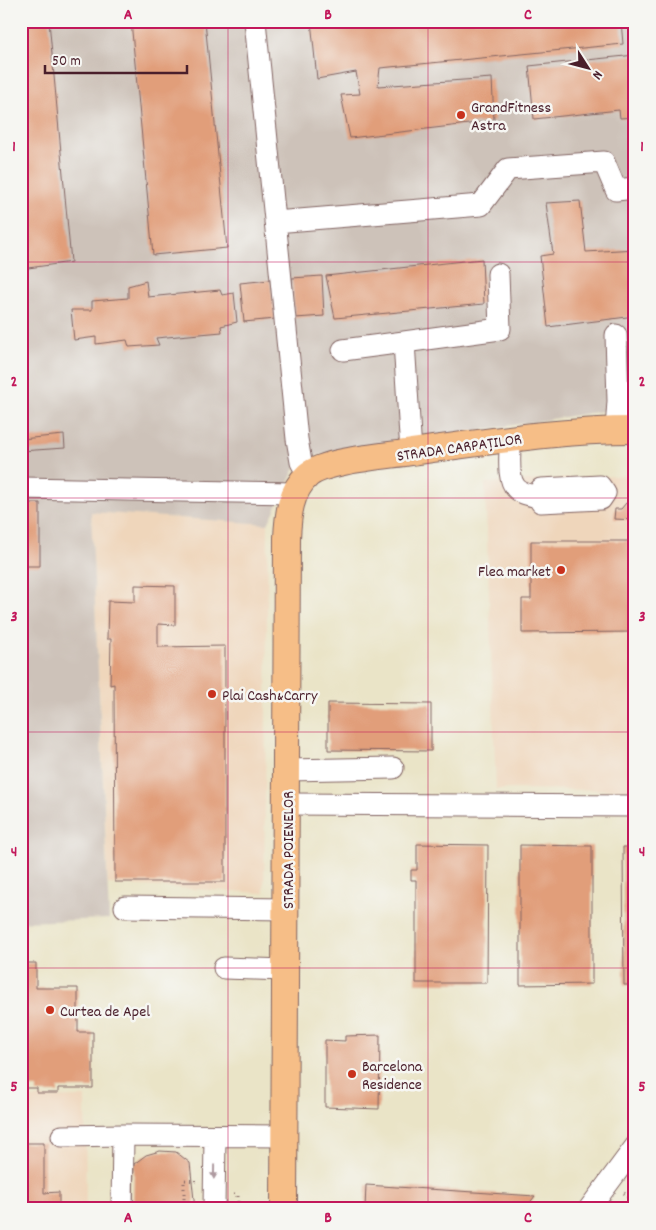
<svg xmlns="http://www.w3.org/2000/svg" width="656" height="1230" font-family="Dekko,sans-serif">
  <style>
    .built { fill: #efd6bb }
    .industrial { fill: #cdc2b9 }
    .building { fill: #e19e7a }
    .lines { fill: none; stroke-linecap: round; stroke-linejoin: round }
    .minor-casing { stroke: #826462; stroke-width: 23 }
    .major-casing { stroke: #826462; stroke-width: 28 }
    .path { stroke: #826462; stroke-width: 3; stroke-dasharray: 1 4; stroke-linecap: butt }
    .minor { stroke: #fff; stroke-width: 21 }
    .major { stroke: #f6be87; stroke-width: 26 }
    .oneway { fill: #ae9aa0 }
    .grid { fill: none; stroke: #c2185b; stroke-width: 1; stroke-opacity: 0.55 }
    .poi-dot { fill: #c8321e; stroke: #f6f6f2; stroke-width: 2 }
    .labels { text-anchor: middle; stroke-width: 5; stroke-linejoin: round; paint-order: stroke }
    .poi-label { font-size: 16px; fill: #4a1f2b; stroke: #f6f6f2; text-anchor: start }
    .street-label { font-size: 16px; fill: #4a1f2b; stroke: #f6f6f2 }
    .neatline { fill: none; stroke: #c2185b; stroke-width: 2 }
    .grid-label { font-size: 16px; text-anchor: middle; font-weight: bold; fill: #c2185b }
  </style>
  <rect width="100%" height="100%" fill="#f6f6f2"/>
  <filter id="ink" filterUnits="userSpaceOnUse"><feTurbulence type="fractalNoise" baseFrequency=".02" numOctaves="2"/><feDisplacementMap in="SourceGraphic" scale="10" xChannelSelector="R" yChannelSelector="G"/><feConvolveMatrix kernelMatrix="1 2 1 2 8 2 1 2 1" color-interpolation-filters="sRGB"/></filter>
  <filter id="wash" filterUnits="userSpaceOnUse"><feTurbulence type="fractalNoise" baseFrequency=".0096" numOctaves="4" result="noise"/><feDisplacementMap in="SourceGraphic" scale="20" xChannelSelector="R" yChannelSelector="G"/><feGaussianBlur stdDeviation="1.12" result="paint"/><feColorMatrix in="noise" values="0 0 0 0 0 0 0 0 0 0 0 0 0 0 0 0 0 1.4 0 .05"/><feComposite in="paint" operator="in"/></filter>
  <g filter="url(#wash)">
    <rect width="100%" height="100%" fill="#eae4c7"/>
    <path class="built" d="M635,475v315l-139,-1 -11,-306z
      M91,512l177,12 -4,369 -156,-9z
      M85,1097l1,112h-65v-111z"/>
    <path class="industrial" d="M21,21h614v385l-335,52 -32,66 -177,-12 18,407 -88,3z"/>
    <g id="blocks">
      <path class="building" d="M21,21h28l22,241 -50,7z
        M131,21h74l22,227 -74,7z
        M311,21h310l2,23 -243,24 -2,18 114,-8 2,43 -144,17 -9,-43 19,-1 -4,-22 -39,7z
        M635,55v62l-15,1 -1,-8 -85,9 -5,-53z
        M580,201l6,51 49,-3v67l-87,11 -8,-71 13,-2 -7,-51z
        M482,259l2,45 -149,14 -9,-42z
        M322,276l2,40 -29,2 -3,-40z
        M270,280l5,39 -31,3 -4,-39z
        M146,281l2,16 72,-7 2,5 12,-2 3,29 -16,4 1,6 -66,6 3,7 -30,2 -2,-7 -31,4v-7l-22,3 -3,-30h21v-9l36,-3v-12z
        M64,435l1,13 -44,3v-12z
        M23,503h17v63h-17z
        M626,503h9v17l-21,-1 1,-10h6z
        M531,541h104v91l-113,1v-34h9z
        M135,585l40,1v39l-17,-1v23l67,-1v236h-110l-1,-198 -4,1 1,-46h-4l1,-38 27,1z
        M328,703l103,1v47l-103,-1z
        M417,844l71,1 -1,138h-71v-103h-5v-10h6z
        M520,845l72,1v138l-72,1z
        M623,847h12v138h-11z
        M21,963h15v25h42v44h15v56h-35v5h-21v-5h-16z
        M380,1035l-1,74 -54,-2v-67l20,1v-5z
        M21,1143h23v50l15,-1v17h-38z
        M160,1151l16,1 14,11 5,46h-62l1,-45 12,-9z
        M366,1185l169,11 -10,13h-160z"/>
    </g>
  </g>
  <g filter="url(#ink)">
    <use href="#blocks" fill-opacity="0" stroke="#826462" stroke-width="1"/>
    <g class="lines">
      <defs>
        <path id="minor" d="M255,21l42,418 4,23 7,13
          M275,222l206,-17 27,-36 96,-7 12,28 19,-2
          M616,335l2,66 -2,29
          M343,350l61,-8
          M510,438c1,13 -4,40 6,50 5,6 14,7 22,9l3,5 60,-3 4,-6 -5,-7 -59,3 -3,8
          M411,452l-7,-110 96,-13 -2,-55
          M21,488l274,5
          M287,770l106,-2
          M287,804l348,2
          M125,907l162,2
          M224,968l62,2
          M62,1136l61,-1
          M122,1209l1,-74 162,1
          M214,1209l1,-73
          M589,1209l46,-62"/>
        <path id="major" d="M284,1209l3,-671c1,-22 3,-47 21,-63 18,-15 79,-19 104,-23 74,-10 148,-22 223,-22"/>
      </defs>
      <use href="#minor" class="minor-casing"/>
      <use href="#major" class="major-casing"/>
      <path class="path" d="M624,1193l8,7 1,9
        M234,1195h4v14
        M184,1209v-29l13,1"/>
      <use href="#minor" class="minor"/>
      <use href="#major" class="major"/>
    </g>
    <defs><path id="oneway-solid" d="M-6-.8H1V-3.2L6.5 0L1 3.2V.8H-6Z" transform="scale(1.25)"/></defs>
    <use class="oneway" href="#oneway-solid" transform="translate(214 1172) rotate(91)"/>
  </g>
  <path class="grid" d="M228,21v1188M428,21v1188M21,262h614M21,498h614M21,732h614M21,968h614"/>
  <g class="poi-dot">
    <circle cx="461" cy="115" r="5"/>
    <circle cx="561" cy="570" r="5"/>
    <circle cx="212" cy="694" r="5"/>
    <circle cx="50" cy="1010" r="5"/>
    <circle cx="352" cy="1074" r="5"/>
  </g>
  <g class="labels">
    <g class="poi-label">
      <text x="471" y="112">GrandFitness<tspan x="471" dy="18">Astra</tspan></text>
      <text x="551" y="576" text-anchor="end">Flea market</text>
      <text x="222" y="700">Plai Cash&amp;Carry</text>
      <text x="60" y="1016">Curtea de Apel</text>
      <text x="362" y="1071">Barcelona<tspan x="362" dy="18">Residence</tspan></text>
    </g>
    <g class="street-label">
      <text transform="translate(459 446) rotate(-8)" y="6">STRADA CARPAȚILOR</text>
      <text transform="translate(287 850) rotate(-90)" y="6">STRADA POIENELOR</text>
    </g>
  </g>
  <rect width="656" height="1230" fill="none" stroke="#f6f6f2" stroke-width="55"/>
  <g transform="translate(588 68) rotate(126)" stroke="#f6f6f2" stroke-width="4" paint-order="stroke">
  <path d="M0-4L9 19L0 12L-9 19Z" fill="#4a1f2b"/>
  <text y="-8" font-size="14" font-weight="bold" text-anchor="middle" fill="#4a1f2b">N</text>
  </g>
  <path d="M45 65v8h142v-8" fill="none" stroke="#4a1f2b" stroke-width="2.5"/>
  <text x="52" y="65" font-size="15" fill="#4a1f2b" stroke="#f6f6f2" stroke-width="4" paint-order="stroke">50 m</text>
  <rect x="28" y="28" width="600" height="1174" class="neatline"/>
  <g class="grid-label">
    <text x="128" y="19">A</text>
    <text x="328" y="19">B</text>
    <text x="528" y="19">C</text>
    <text x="14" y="151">1</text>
    <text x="642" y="151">1</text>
    <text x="14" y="386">2</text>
    <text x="642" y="386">2</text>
    <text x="14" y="621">3</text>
    <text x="642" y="621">3</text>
    <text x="14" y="856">4</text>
    <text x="642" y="856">4</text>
    <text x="14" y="1091">5</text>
    <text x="642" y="1091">5</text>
    <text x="128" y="1222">A</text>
    <text x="328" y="1222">B</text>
    <text x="528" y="1222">C</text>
  </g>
</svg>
